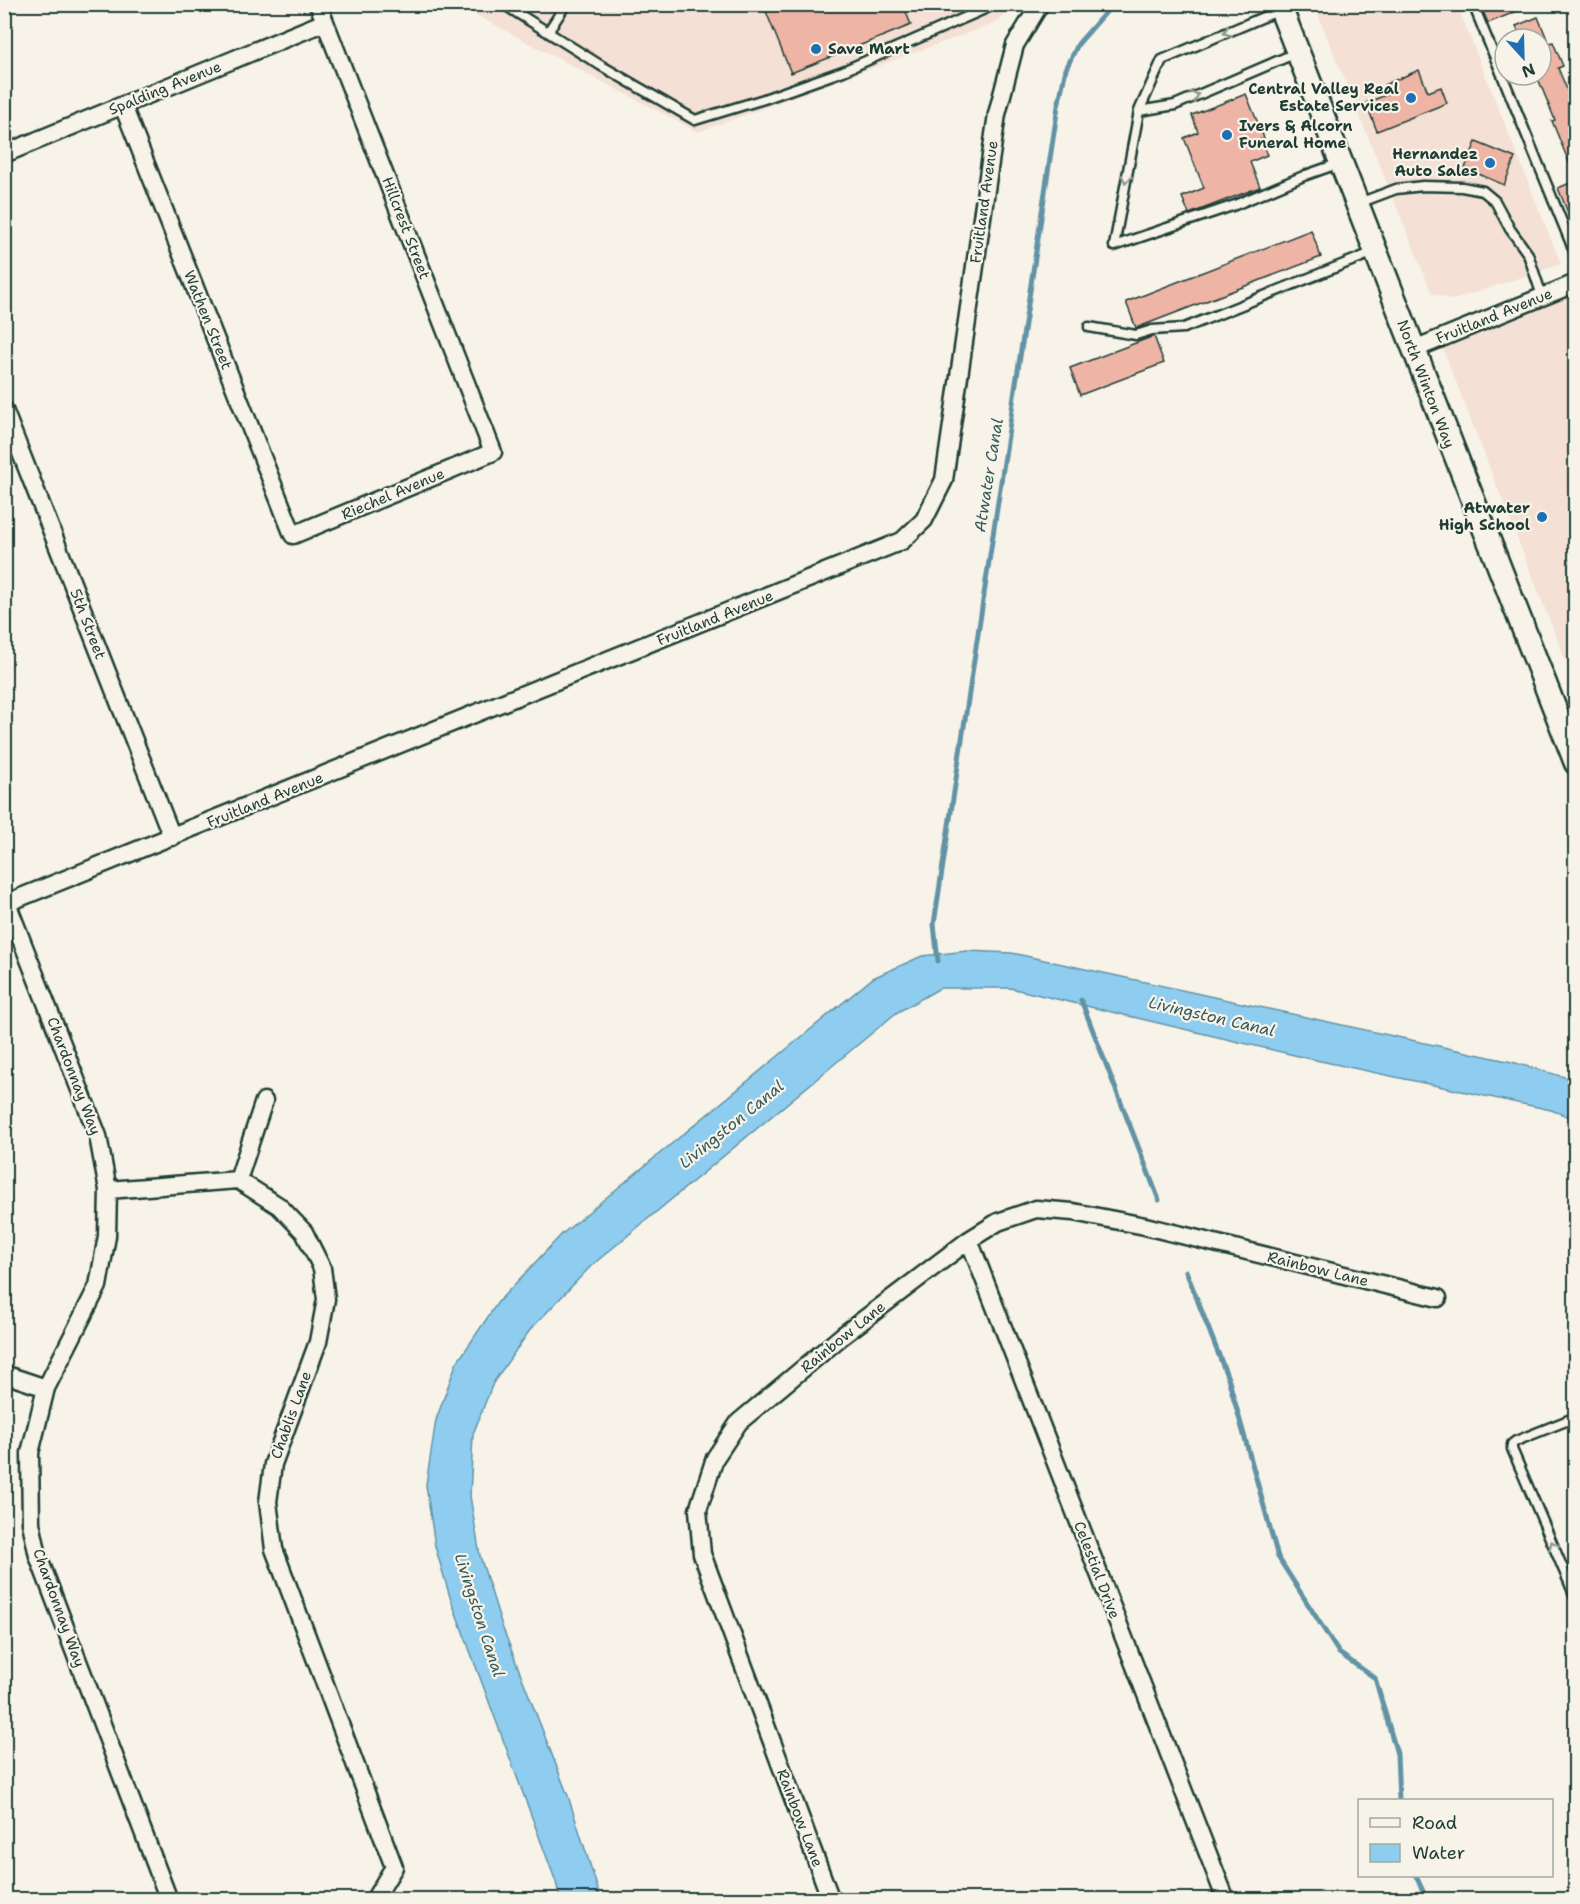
<svg xmlns="http://www.w3.org/2000/svg" width="1580" height="1904" font-family="'Shantell Sans',sans-serif">
  <style>
    .built { fill: #f4e0d4 }
    .water { fill: #8fcdf0; stroke: #6293a5; stroke-width: 1.5 }
    .lines { fill: none; stroke-linecap: round; stroke-linejoin: round }
    .stream { stroke: #6293a5; stroke-width: 5 }
    .building { fill: #eeb5a6; stroke: #1f3d34; stroke-width: 1.5 }
    .lane-casing { stroke: #1f3d34; stroke-width: 13 }
    .street-casing { stroke: #1f3d34; stroke-width: 21 }
    .secondary-casing { stroke: #1f3d34; stroke-width: 27 }
    .lane { stroke: #f7f3e8; stroke-width: 8 }
    .street { stroke: #f7f3e8; stroke-width: 16 }
    .secondary { stroke: #f7f3e8; stroke-width: 22 }
    .oneway { stroke: #8b988e }
    .poi-dot { fill: #1f6fb2; stroke: #f7f3e8; stroke-width: 2 }
    .labels { text-anchor: middle; stroke-width: 4.5; stroke-linejoin: round; paint-order: stroke }
    .poi-label { font-size: 15px; font-weight: bold; fill: #1f3d34; stroke: #f7f3e8; text-anchor: end }
    .street-label { font-size: 15px; fill: #1f3d34; stroke: #f7f3e8 }
    .water-label { font-size: 16px; font-style: italic; fill: #355a5a; stroke: #f7f3e8 }
  </style>
  <rect width="100%" height="100%" fill="#f7f3e8"/>
  <filter id="ink" filterUnits="userSpaceOnUse"><feTurbulence type="fractalNoise" baseFrequency=".0167" numOctaves="2"/><feDisplacementMap in="SourceGraphic" scale="12" xChannelSelector="R" yChannelSelector="G"/><feConvolveMatrix kernelMatrix="1 2 1 2 8 2 1 2 1" color-interpolation-filters="sRGB"/></filter>
  <g filter="url(#ink)">
    <path class="built" d="M457,5h557l-16,17 -300,110z
      M1314,5h143l104,259 -108,36 -21,-7z
      M1575,295v390l-132,-336z"/>
    <path class="water" d="M967,951l45,2 500,109 63,18v39l-24,-9 -240,-51 -301,-71h-70l-44,25 -305,253 -61,64 -37,53 -20,51 -3,62 10,60 22,70 66,170 33,103h-41l-4,-17 -106,-285 -15,-51 -9,-61 10,-65 20,-56 42,-62 64,-68 311,-256 49,-22z"/>
    <g class="lines">
      <path class="stream" d="M938,961l-4,-37 124,-818 8,-37 12,-25 35,-40
        M1081,1000l78,200
        M1186,1271l43,110 49,176 61,96 36,25 22,76 2,46
        M1416,1876l11,24"/>
    </g>
    <path class="building" d="M763,4h140l8,21 -120,48z
      M1480,4h52v1l-44,18z
      M1538,17l9,22h-25l-6,-13z
      M1553,42l10,24 -5,2 17,41v68l-23,-56 3,-1 -18,-44 4,-1v-29z
      M1419,70l9,22 13,-5 6,16 -70,28 -11,-28 22,-9 -4,-9z
      M1246,94l18,44 -3,1 6,16 -17,7 10,25 -71,27 -7,-17 22,-9 -20,-50 14,-6 -6,-17z
      M1476,142l39,16 -11,27 -39,-17z
      M1575,181v49l-17,-42z
      M1311,230l10,27 -185,71 -10,-26z
      M1154,336l10,27 -84,32 -10,-27z"/>
    <g class="lines">
      <defs>
        <path id="lane" d="M503,4l97,61 95,55 69,-21 79,-28 144,-63 3,-4
          M1473,4l103,252
          M1280,10l-118,50 -23,51 -25,135 121,-41 71,-30 34,-12
          M548,32l18,-28
          M1139,111l36,-6 121,-52
          M1359,203l37,-14 27,-3 39,1 21,4 12,10 15,28 18,25 14,42
          M1089,327l47,8 16,-5 32,-2 190,-76
          M1576,1417l-60,24 -4,3v5l64,150"/>
        <path id="street" d="M123,106l170,429 200,-83 -175,-448
          M4,154l321,-132
          M1412,350l164,-67
          M4,410l168,427
          M7,903l91,233 10,54 -1,46 -9,50 -52,102 -16,65 1,70 7,33 131,344
          M4,904l898,-363 22,-21 20,-40 53,-366 18,-69 25,-41
          M238,1180l26,-79
          M108,1190l130,-10 41,26 25,26 18,36 4,31 -8,43 -45,122 -5,38 6,47 120,318 -20,33
          M969,1240l257,660
          M4,1374l42,14
          M831,1900l-129,-346 -4,-44 17,-52 24,-36 103,-86 127,-96 29,-18 38,-13 37,3 72,14 293,72"/>
        <path id="secondary" d="M1279,4l297,759"/>
      </defs>
      <use href="#lane" class="lane-casing"/>
      <use href="#street" class="street-casing"/>
      <use href="#secondary" class="secondary-casing"/>
      <use href="#lane" class="lane"/>
      <use href="#street" class="street"/>
      <use href="#secondary" class="secondary"/>
    </g>
    <defs><path id="oneway-chevron" d="M-2-3.5L2.5 0L-2 3.5" fill="none" stroke-width="1.6" stroke-linecap="round" stroke-linejoin="round" transform="scale(1.5)"/></defs>
    <g class="oneway">
      <use href="#oneway-chevron" transform="translate(1227 32) rotate(158)"/>
      <use href="#oneway-chevron" transform="translate(1195 96) rotate(-23)"/>
      <use href="#oneway-chevron" transform="translate(1126 179) rotate(101)"/>
      <use href="#oneway-chevron" transform="translate(1553 1545) rotate(-113)"/>
    </g>
  </g>
  <g class="poi-dot">
    <circle cx="816" cy="49" r="6"/>
    <circle cx="1411" cy="98" r="6"/>
    <circle cx="1227" cy="135" r="6"/>
    <circle cx="1490" cy="163" r="6"/>
    <circle cx="1542" cy="517" r="6"/>
  </g>
  <g class="labels">
    <g class="poi-label">
      <text x="828" y="54" text-anchor="start">Save Mart</text>
      <text x="1399" y="94">Central Valley Real<tspan x="1399" dy="17">Estate Services</tspan></text>
      <text x="1239" y="131" text-anchor="start">Ivers &amp; Alcorn<tspan x="1239" dy="17">Funeral Home</tspan></text>
      <text x="1478" y="159">Hernandez<tspan x="1478" dy="17">Auto Sales</tspan></text>
      <text x="1530" y="513">Atwater<tspan x="1530" dy="17">High School</tspan></text>
    </g>
    <g class="street-label">
      <text transform="translate(165 88) rotate(-22)" y="5">Spalding Avenue</text>
      <text transform="translate(984 202) rotate(-82)" y="5">Fruitland Avenue</text>
      <text transform="translate(406 228) rotate(69)" y="5">Hillcrest Street</text>
      <text transform="translate(1494 316) rotate(-22)" y="5">Fruitland Avenue</text>
      <text transform="translate(208 320) rotate(68)" y="5">Wathen Street</text>
      <text transform="translate(1426 384) rotate(69)" y="5">North Winton Way</text>
      <text transform="translate(393 494) rotate(-23)" y="5">Riechel Avenue</text>
      <text transform="translate(715 618) rotate(-22)" y="5">Fruitland Avenue</text>
      <text transform="translate(88 624) rotate(69)" y="5">5th Street</text>
      <text transform="translate(265 800) rotate(-22)" y="5">Fruitland Avenue</text>
      <text transform="translate(74 1076) rotate(69)" y="5">Chardonnay Way</text>
      <text transform="translate(1318 1269) rotate(14)" y="5">Rainbow Lane</text>
      <text transform="translate(843 1337) rotate(-39)" y="5">Rainbow Lane</text>
      <text transform="translate(291 1415) rotate(-70)" y="5">Chablis Lane</text>
      <text transform="translate(1097 1570) rotate(69)" y="5">Celestial Drive</text>
      <text transform="translate(59 1608) rotate(70)" y="5">Chardonnay Way</text>
      <text transform="translate(800 1818) rotate(69)" y="5">Rainbow Lane</text>
    </g>
    <g class="water-label">
      <text transform="translate(988 475) rotate(-81)" y="6">Atwater Canal</text>
      <text transform="translate(1212 1016) rotate(13)" y="6">Livingston Canal</text>
      <text transform="translate(731 1124) rotate(-39)" y="6">Livingston Canal</text>
      <text transform="translate(480 1615) rotate(72)" y="6">Livingston Canal</text>
    </g>
  </g>
  <rect width="1580" height="1904" fill="none" stroke="#f7f3e8" stroke-width="24"/>
  <rect x="12" y="12" width="1556" height="1880" fill="none" stroke="#1f3d34" stroke-width="2" filter="url(#ink)"/>
  <rect x="1358" y="1799" width="195" height="78" fill="#f7f3e8" stroke="#a1aaa0" stroke-width="1.5"/>
  <rect x="1370" y="1818" width="30" height="9" fill="#f7f3e8" stroke="#a1aaa0" stroke-width="1.5"/>
  <text x="1412" y="1829" font-size="18" fill="#1f3d34">Road</text>
  <rect x="1370" y="1844" width="30" height="18" fill="#8fcdf0" stroke="#a1aaa0" stroke-width="1.5"/>
  <text x="1412" y="1859" font-size="18" fill="#1f3d34">Water</text>
  <g transform="translate(1523 57) rotate(158)"><circle r="28" fill="#f7f3e8" stroke="#a1aaa0" stroke-width="1.5"/>
  <path d="M0-4.5L10 22L0 15L-10 22Z" fill="#1f6fb2"/>
  <text y="-9" font-size="16" font-weight="bold" text-anchor="middle" fill="#1f3d34">N</text>
  </g>
</svg>
